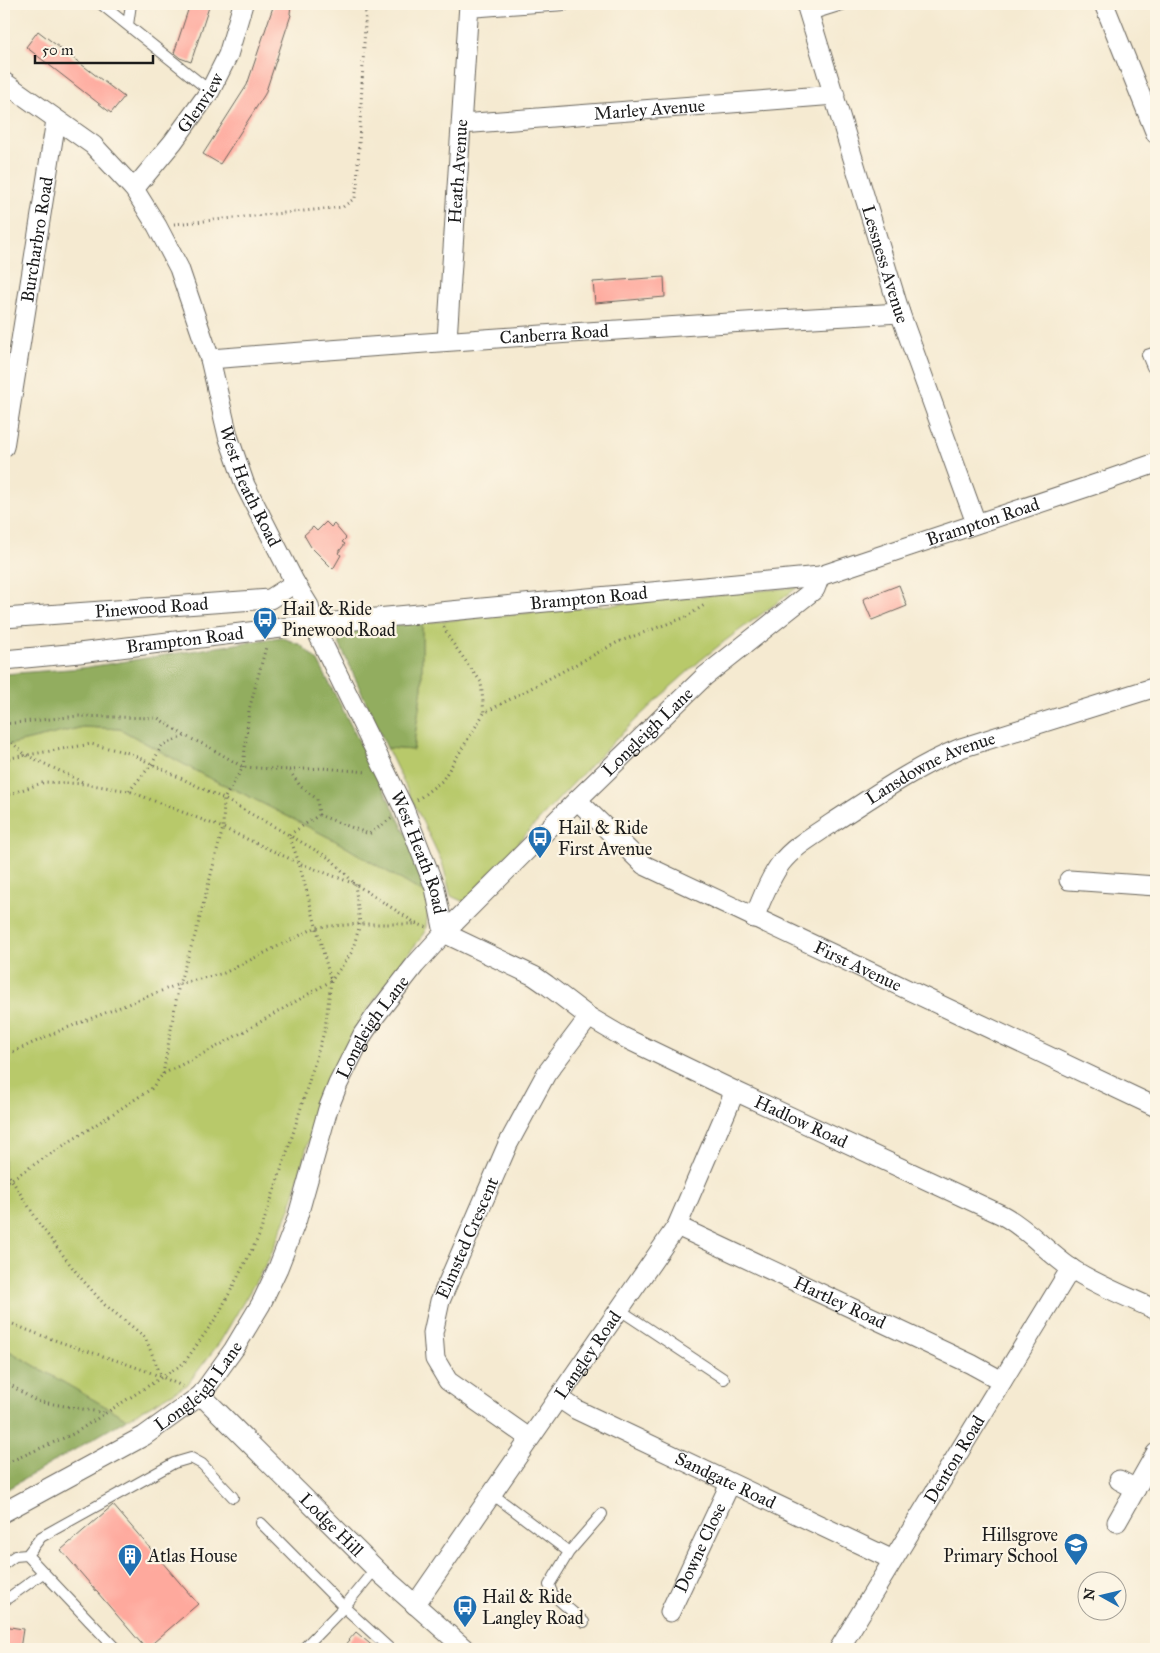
<svg xmlns="http://www.w3.org/2000/svg" width="1160" height="1653" font-family="'IM FELL Great Primer',serif">
  <style>
    .green { fill: #b8c96b; stroke: #6a7244 }
    .forest { fill: #92ad5f; stroke: #57643e }
    .building { fill: #fea99d }
    .lines { fill: none; stroke-linecap: round; stroke-linejoin: round }
    .lane-casing { stroke: #68645b; stroke-width: 12 }
    .street-casing { stroke: #68645b; stroke-width: 21 }
    .path { stroke: #68645b; stroke-width: 3; stroke-dasharray: 1 4; stroke-linecap: butt }
    .lane { stroke: #fff; stroke-width: 10 }
    .street { stroke: #fff; stroke-width: 19 }
    .labels { text-anchor: middle; stroke-width: 4.5; stroke-linejoin: round; paint-order: stroke }
    .street-label { font-size: 18px; fill: #1c1c1c; stroke: #fcf5e5 }
    .poi-label { font-size: 18px; fill: #1c1c1c; stroke: #fcf5e5; text-anchor: start }
  </style>
  <rect width="100%" height="100%" fill="#fcf5e5"/>
  <filter id="ink" filterUnits="userSpaceOnUse"><feTurbulence type="fractalNoise" baseFrequency=".02" numOctaves="2"/><feDisplacementMap in="SourceGraphic" scale="10" xChannelSelector="R" yChannelSelector="G"/><feConvolveMatrix kernelMatrix="1 2 1 2 8 2 1 2 1" color-interpolation-filters="sRGB"/></filter>
  <filter id="wash" filterUnits="userSpaceOnUse"><feTurbulence type="fractalNoise" baseFrequency=".0096" numOctaves="4" result="noise"/><feDisplacementMap in="SourceGraphic" scale="20" xChannelSelector="R" yChannelSelector="G"/><feGaussianBlur stdDeviation="1.12" result="paint"/><feColorMatrix in="noise" values="0 0 0 0 0 0 0 0 0 0 0 0 0 0 0 0 0 1.4 0 .05"/><feComposite in="paint" operator="in"/></filter>
  <g filter="url(#wash)">
    <rect width="100%" height="100%" fill="#f5ead1"/>
    <path class="green" d="M798,587c-32,25 -66,47 -97,73 -86,74 -161,159 -237,242l-13,-6 -9,-34 -55,-114 26,2 9,-63v-64z
      M83,727l37,2 85,47 35,16 94,48 93,55 1,18 -3,20 -28,35 -35,50 -21,36 -34,92 -17,63 -21,50 -49,83 -33,43 -60,34 -123,-71v-602z"/>
    <path class="forest" d="M422,623v64l-9,63 -26,-2 -48,-105 6,-13z
      M281,637l20,8 17,16 95,186 14,48 -93,-55 -94,-48 -35,-16 -85,-47 -37,-2 -79,19v-72l78,-6z
      M4,1348l123,71 -123,72z"/>
    <g id="blocks">
      <path class="building" d="M190,4h20l-19,58 -11,-4 -6,-5z
        M274,4h17l-1,10 1,1 -26,79 -45,70 -17,-10 44,-69z
        M38,31l86,66 -13,16 -85,-66z
        M664,277l1,20 -70,6 -2,-21z
        M326,522l5,5 3,-3 12,14 -4,4 3,2 -7,9 3,2 -8,14 -22,-22 -7,-12 9,-8 4,4z
        M899,585l8,21 -35,14 -9,-21z
        M113,1505l85,99 -52,45 -85,-99z
        M4,1626l19,3 -3,20h-16z
        M356,1632l20,17h-35z"/>
    </g>
  </g>
  <g filter="url(#ink)">
    <use href="#blocks" fill-opacity="0" stroke="#68645b" stroke-width="1"/>
    <g class="lines">
      <defs>
        <path id="lane" d="M101,4l109,87
          M469,12l96,-7
          M810,15l35,-11
          M128,25l3,-21
          M1152,367l-5,-12 9,-3
          M620,1310l104,69
          M491,1493l78,59
          M261,1523l83,84 46,42
          M27,1555l14,-18 133,-74 17,-5 11,6 31,33
          M4,1564l11,-8 12,-1 89,94
          M4,1601l39,-28
          M584,1622l-31,-27 -4,-10 20,-33 33,-38
          M303,1649l41,-42 32,-39"/>
        <g id="street">
          <path id="s1" d="M806,4l94,309 76,210"/>
          <path d="M1104,4l52,130"/>
          <path id="s2" d="M4,82l89,63 41,44 23,37 22,42 31,91 18,77 17,49 50,98 14,23 4,18 91,185 31,79 9,45"/>
          <path id="s3" d="M462,124l373,-29"/>
          <path id="s4" d="M134,189l39,-47 37,-51 18,-36 15,-51"/>
          <path id="s5" d="M447,340l22,-336"/>
          <path id="s6" d="M210,359c230,-18 459,-33 690,-46"/>
          <path id="s7" d="M4,447l52,-327"/>
          <path id="s8" d="M4,618l266,-19 25,-16"/>
          <path id="s9" d="M4,660l75,-7 234,-29 507,-48 279,-93 57,-20"/>
          <path id="s10" d="M577,800l67,65 512,242"/>
          <path d="M1069,880l87,6"/>
          <path id="s11" d="M754,918c8,-19 15,-39 27,-55 13,-17 34,-28 51,-40 42,-27 83,-56 129,-75l195,-61"/>
          <path id="s12" d="M444,933l90,43 13,9 42,32 34,20 112,54 267,124c26,14 43,35 67,52 25,17 59,30 87,43"/>
          <path id="s13" d="M677,1226l294,138 31,17"/>
          <path id="s14" d="M201,1395l182,181 82,73"/>
          <path id="s15" d="M559,1398l18,12 316,150"/>
          <path id="s16" d="M529,1438l-81,-57 -13,-22 -2,-26 7,-32 68,-157 38,-70 43,-57"/>
          <path d="M1119,1480l17,9"/>
          <path id="s17" d="M4,1512l140,-76 57,-41 33,-46 27,-45 17,-36 19,-49 31,-110 10,-25 25,-50 13,-19 39,-50 29,-32 133,-133 128,-124 110,-87 5,-13"/>
          <path d="M1117,1522l39,-69"/>
          <path id="s18" d="M415,1605l262,-379 58,-135"/>
          <path id="s19" d="M670,1612l60,-128"/>
          <path id="s20" d="M839,1649l232,-381"/>
        </g>
      </defs>
      <use href="#lane" class="lane-casing"/>
      <use href="#street" class="street-casing"/>
      <path class="path" d="M174,224l169,-17 12,-9 2,-12 9,-182
        M444,627l5,11 32,44 3,31
        M4,724l74,-8 80,2 27,18 22,10 36,21 46,3 12,17 16,12 2,16
        M4,736l22,19 59,28
        M4,759l87,-15 38,9 95,46 65,36 10,28 32,118 -6,48 -34,111 -32,96 -41,79 -34,48 -111,71 -69,30
        M289,770l33,-2 46,4
        M129,791l23,-27 10,-19 23,-9
        M4,796l41,-14 41,2 43,7 94,37 76,35 56,21 62,40 10,3
        M417,800l25,-19 42,-68 134,-71 68,-25 20,-13
        M4,1056l55,-25 120,-47 45,-11 93,-46 43,-3h57
        M163,1074l16,-90 17,-52 27,-104 1,-29 19,-32 6,-57 17,-63
        M4,1168l39,61 36,47 26,29 40,32 16,39
        M4,1184l147,-95 12,-15 59,-30 109,-63 21,-29 8,-28 -5,-40 -24,-25 -42,-24 30,-20 50,19 23,-16
        M4,1320c58,27 122,39 180,67
        M4,1381l32,20 69,12"/>
      <use href="#lane" class="lane"/>
      <use href="#street" class="street"/>
    </g>
  </g>
  <defs>
    <symbol id="bus-pin" viewBox="-11 -11 22 30"><path d="M0 17L-7.5 6A9.5 9.5 0 1 1 7.5 6Z" fill="#1f6fb2" stroke="#fcf5e5"/><path d="M-5-6H5V4H4V6H2V4H-2V6H-4V4H-5ZM-3.5-4V0h7V-4ZM-3.5 1.2v1.5H-2V1.2ZM2 1.2v1.5H3.5V1.2Z" fill="#fff"/></symbol>
    <symbol id="school-pin" viewBox="-11 -11 22 30"><path d="M0 17L-7.5 6A9.5 9.5 0 1 1 7.5 6Z" fill="#1f6fb2" stroke="#fcf5e5"/><path d="M0-5L7-2L0 1L-7-2ZM-4 1L0 2.5L4 1V4Q0 6-4 4Z" fill="#fff"/></symbol>
    <symbol id="building-pin" viewBox="-11 -11 22 30"><path d="M0 17L-7.5 6A9.5 9.5 0 1 1 7.5 6Z" fill="#1f6fb2" stroke="#fcf5e5"/><path d="M-4-6H4V6H1V3H-1V6H-4ZM-2.5-4.3h1.7v1.8h-1.7ZM.8-4.3h1.7v1.8H.8ZM-2.5-1h1.7V.8h-1.7ZM.8-1h1.7V.8H.8Z" fill="#fff"/></symbol>
  </defs>
  <g fill-rule="evenodd">
    <use href="#bus-pin" x="251" y="605" width="28" height="38"/>
    <use href="#bus-pin" x="526" y="824" width="28" height="38"/>
    <use href="#school-pin" x="1062" y="1531" width="28" height="38"/>
    <use href="#building-pin" x="116" y="1542" width="28" height="38"/>
    <use href="#bus-pin" x="451" y="1593" width="28" height="38"/>
  </g>
  <g class="labels">
    <g class="street-label">
      <text dy="6" stroke="none"><textPath href="#s4" startOffset="109">Glenview</textPath></text>
      <text dy="6" stroke="none"><textPath href="#s3" startOffset="188">Marley Avenue</textPath></text>
      <text dy="6" stroke="none"><textPath href="#s5" startOffset="169">Heath Avenue</textPath></text>
      <text dy="6" stroke="none"><textPath href="#s7" startOffset="210">Burcharbro Road</textPath></text>
      <text dy="6" stroke="none"><textPath href="#s1" startOffset="272">Lessness Avenue</textPath></text>
      <text dy="6" stroke="none"><textPath href="#s6" startOffset="345">Canberra Road</textPath></text>
      <text dy="6" stroke="none"><textPath href="#s2" startOffset="490">West Heath Road</textPath></text>
      <text dy="6" stroke="none"><textPath href="#s9" startOffset="992">Brampton Road</textPath></text>
      <text dy="6" stroke="none"><textPath href="#s9" startOffset="588">Brampton Road</textPath></text>
      <text dy="6" stroke="none"><textPath href="#s8" startOffset="148">Pinewood Road</textPath></text>
      <text dy="6" stroke="none"><textPath href="#s9" startOffset="182">Brampton Road</textPath></text>
      <text dy="6" stroke="none"><textPath href="#s17" startOffset="1044">Longleigh Lane</textPath></text>
      <text dy="6" stroke="none"><textPath href="#s11" startOffset="240">Lansdowne Avenue</textPath></text>
      <text dy="6" stroke="none"><textPath href="#s2" startOffset="895">West Heath Road</textPath></text>
      <text dy="6" stroke="none"><textPath href="#s10" startOffset="330">First Avenue</textPath></text>
      <text dy="6" stroke="none"><textPath href="#s17" startOffset="639">Longleigh Lane</textPath></text>
      <text dy="6" stroke="none"><textPath href="#s12" startOffset="405">Hadlow Road</textPath></text>
      <text dy="6" stroke="none"><textPath href="#s16" startOffset="252">Elmsted Crescent</textPath></text>
      <text dy="6" stroke="none"><textPath href="#s13" startOffset="180">Hartley Road</textPath></text>
      <text dy="6" stroke="none"><textPath href="#s18" startOffset="304">Langley Road</textPath></text>
      <text dy="6" stroke="none"><textPath href="#s17" startOffset="234">Longleigh Lane</textPath></text>
      <text dy="6" stroke="none"><textPath href="#s20" startOffset="222">Denton Road</textPath></text>
      <text dy="6" stroke="none"><textPath href="#s15" startOffset="186">Sandgate Road</textPath></text>
      <text dy="6" stroke="none"><textPath href="#s14" startOffset="184">Lodge Hill</textPath></text>
      <text dy="6" stroke="none"><textPath href="#s19" startOffset="71">Downe Close</textPath></text>
    </g>
    <g class="poi-label">
      <text x="282" y="615">Hail &amp; Ride<tspan x="282" dy="21">Pinewood Road</tspan></text>
      <text x="558" y="834">Hail &amp; Ride<tspan x="558" dy="21">First Avenue</tspan></text>
      <text x="1058" y="1541" text-anchor="end">Hillsgrove<tspan x="1058" dy="21">Primary School</tspan></text>
      <text x="148" y="1562">Atlas House</text>
      <text x="482" y="1603">Hail &amp; Ride<tspan x="482" dy="21">Langley Road</tspan></text>
    </g>
  </g>
  <rect width="1160" height="1653" fill="none" stroke="#fcf5e5" stroke-width="20"/>
  <g transform="translate(1102 1596) rotate(278)"><circle r="24" fill="#fcf5e5" stroke="#a29e95"/>
  <path d="M0-4L9 19L0 12L-9 19Z" fill="#1f6fb2"/>
  <text y="-8" font-size="14" font-weight="bold" text-anchor="middle" fill="#1c1c1c">N</text>
  </g>
  <path d="M35 55v8h118v-8" fill="none" stroke="#1c1c1c" stroke-width="2.5"/>
  <text x="42" y="55" font-size="15" fill="#1c1c1c" stroke="#fcf5e5" stroke-width="4" paint-order="stroke">50 m</text>
</svg>
